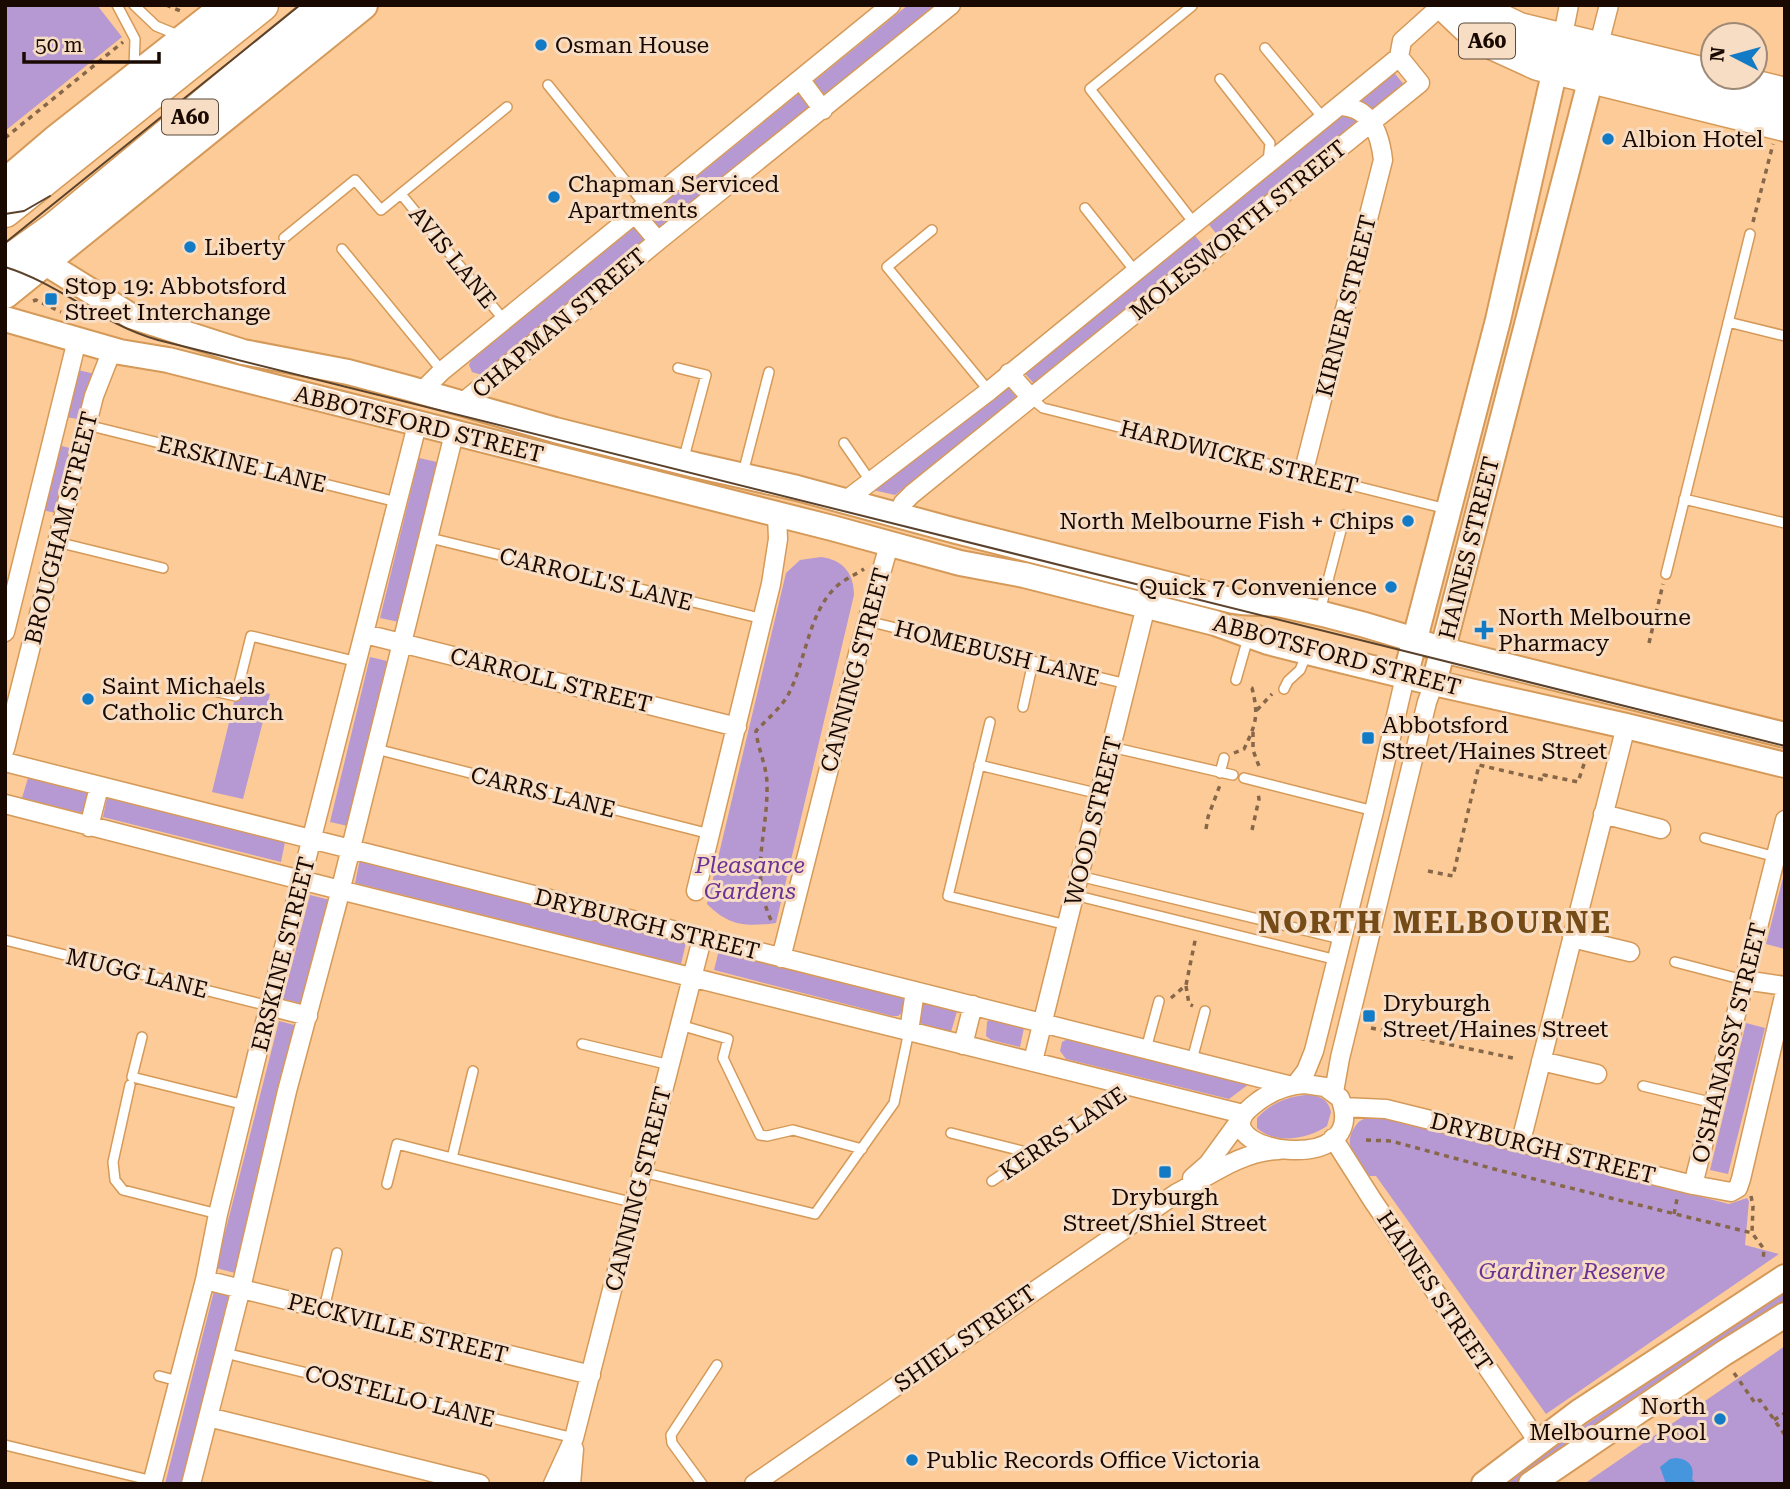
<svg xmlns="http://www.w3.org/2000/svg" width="1790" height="1489" font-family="'Roboto Serif',serif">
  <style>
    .green { fill: #b699d2 }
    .water { fill: #4596dc }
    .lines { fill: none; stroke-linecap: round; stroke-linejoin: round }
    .lane-casing { stroke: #d59a59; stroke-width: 12 }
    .street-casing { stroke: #d59a59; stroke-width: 21 }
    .secondary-casing { stroke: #d59a59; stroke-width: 28 }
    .primary-casing { stroke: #d59a59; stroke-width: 32 }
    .highway-casing { stroke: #d59a59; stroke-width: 35 }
    .path { stroke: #876749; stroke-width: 3.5; stroke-dasharray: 5 5; stroke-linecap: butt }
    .lane { stroke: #fff; stroke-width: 9 }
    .street { stroke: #fff; stroke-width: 18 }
    .secondary { stroke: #fff; stroke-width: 24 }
    .primary { stroke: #fff; stroke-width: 28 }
    .highway { stroke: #fff; stroke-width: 32 }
    .tram { stroke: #5b422c; stroke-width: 2 }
    .poi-dot { fill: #137bc6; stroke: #f6ddc4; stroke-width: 2.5 }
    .labels { text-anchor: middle; stroke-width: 6; stroke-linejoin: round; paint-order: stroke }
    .shield { fill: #f6ddc4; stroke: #5b493b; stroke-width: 2 }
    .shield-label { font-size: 21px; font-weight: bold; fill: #190900 }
    .poi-label { font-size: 23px; fill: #190900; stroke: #f6ddc4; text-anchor: start }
    .street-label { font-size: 23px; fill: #190900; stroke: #f6ddc4 }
    .park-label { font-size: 23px; font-style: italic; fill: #6b3196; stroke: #f6ddc4 }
    .district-label { font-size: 30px; font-weight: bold; letter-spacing: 2px; fill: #754b17; stroke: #f6ddc4 }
  </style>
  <rect width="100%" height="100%" fill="#fccb97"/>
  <path class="green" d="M5,5h92l25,32 -117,94z
    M908,5h29l-455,370 -10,-3 -3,-7 2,-5z
    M1392,70l13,16 -186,151 -13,-16z
    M1193,233l12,15 -170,137 -13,-15z
    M78,370l17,4 -12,46 -17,-3z
    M1007,386l10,12 -122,97 -22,-5z
    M58,445l19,5 -17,64 -18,-4z
    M419,458l18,4 -38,160 -19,-4z
    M821,557c22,3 33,16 33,38l-78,328c-30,4 -47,3 -69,-19l79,-331 14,-13z
    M370,657l17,4 -39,165 -18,-4z
    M238,686l32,8 -27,105 -31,-7z
    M28,778l63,16 -5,20 -64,-16z
    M107,798l178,44 -4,20 -178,-45z
    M360,859l326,84 -5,21 -326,-81z
    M1785,870v79l-19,-5z
    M310,895l20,5 -27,104 -20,-5z
    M719,950l182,46 3,5 -1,11 -5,4h-6l-178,-46z
    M928,1000l30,8 -7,24 -29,-7 -6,-10 2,-10z
    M990,1018l34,10 -4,19 -29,-7 -5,-4 1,-14z
    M279,1021l19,5 -63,247 -19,-5z
    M1746,1023l19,5 -37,146 -18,-4z
    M1071,1037l178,47 -20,15 -163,-40 -6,-8 2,-9z
    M1305,1095c13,0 23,3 26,17l-4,14c-19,13 -52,19 -70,2v-10c13,-14 29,-21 48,-23z
    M1378,1117l129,30 222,57 18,-6 2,3 -4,44 34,9 -233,160 -170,-238h-8c-9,-13 -24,-28 -16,-44 7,-14 12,-14 26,-15z
    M214,1291l17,4 -48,189h-18z
    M1785,1293v8l-26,15 -240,168h-21l257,-174z
    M1785,1346v138h-201z"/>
  <path class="water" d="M1676,1458c13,1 19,9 16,21l5,5h-31l-6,-17 10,-8z"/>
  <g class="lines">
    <defs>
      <path id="lane" d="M117,5l18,34 -1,29
        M134,5l22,21 22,9
        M1192,6l-102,83 104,134
        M1265,48l59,71
        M1220,79l50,64 -2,19
        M548,85l97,120
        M401,194l103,126
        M1085,208l50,63
        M932,230l-45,37 102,124
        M284,238l71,-58 26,30 126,-103
        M342,249l100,122
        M1728,322l57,14
        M678,368l28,7 -23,86
        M1031,398l12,10 404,101
        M87,425l310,77
        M844,443l27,39
        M743,473l26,-101
        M1684,499l101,24
        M430,538l333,81
        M57,542l106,26
        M1666,574l84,-340
        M1320,611l25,-96
        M867,621l260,63
        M1236,680l12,-42
        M205,689l31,7 15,-60 107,26
        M1284,689l4,-8 12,-11 7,-17
        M1023,707l10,-45
        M990,722l-42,174 119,29
        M1111,747l122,28
        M376,749l334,85
        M979,765l121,29
        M1220,773l4,-15
        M1244,778l130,33
        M1705,838l71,19
        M1079,876l262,63
        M1074,895l263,65
        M5,940l264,66
        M1675,962l69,18
        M680,1025l48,14 -5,19 37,77 7,1 26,-6 69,19
        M142,1037l-10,40 113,28
        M582,1044l88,21
        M1146,1049l13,-48
        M1192,1060l13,-49
        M473,1071l-21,87 183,45
        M130,1085l-17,77 2,18 8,10 95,24
        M1643,1086l71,17
        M951,1133l83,21
        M642,1172l173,42 79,-111 15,-72
        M992,1181l141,-94
        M387,1184l10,-40 55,14
        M324,1309l13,-56
        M225,1353l349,85
        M159,1376l19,5
        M5,1445l148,36
        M702,1484l-30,-41 -1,-8 46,-70"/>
      <path id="street" d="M1562,40l7,-35
        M1598,48l11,-43
        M800,79l23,31
        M635,214l23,27
        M1009,373l22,25
        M425,392l4,-8 13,-13 449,-366
        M462,403l196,-162 293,-236
        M1303,474l80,-314c-3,-27 -12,-53 -44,-54
        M845,501l144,-110 410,-334 3,-16 40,-36
        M898,514l5,-11 9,-9 508,-411 -21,-26
        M5,632l72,-292
        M365,634l372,93
        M5,749l89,-353 18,-46
        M5,762l1283,323
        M5,804l335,86 903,224
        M1603,814l58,15
        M89,827l10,-40
        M696,891l75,-307 7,-45 -1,-25
        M1572,938l58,14
        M781,958l78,-308 30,-105
        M1744,980l41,6
        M269,1006l39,10
        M909,1031l6,-40
        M963,1045l10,-40
        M1033,1061l113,-455
        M1541,1061l56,13
        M1296,1084l10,-13 8,-20 60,-240 31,-134
        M1305,1084l20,3 15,11c33,82 -142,53 -89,9 15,-13 33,-22 54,-23z
        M1334,1092l6,-34 87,-356 7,-19
        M1343,1107l43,2 307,76 38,7 7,-4 3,-9 44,-187
        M1333,1138l40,63 166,242
        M1521,1141l105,-415
        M1192,1178l16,-14 35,-48
        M1693,1185l92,-365
        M205,1280l386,95
        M208,1417l272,67
        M152,1484l53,-204 13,-66 51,-208 148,-581
        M191,1484l50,-196 46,-197 50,-187 117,-470
        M553,1484l21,-46 128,-499
        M571,1484l3,-35
        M754,1484l423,-291c32,-17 65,-42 102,-43"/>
      <path id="secondary" d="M44,262l87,54 112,36 105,20 60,16 147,42 140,35 102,23 159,43 278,70c16,3 32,1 48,4 54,11 109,26 161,45l342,85
        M5,319l115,33 48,8 664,168 128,35 64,12 191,48 53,19 39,10 127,31 192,43 159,39
        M1405,677l93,-357 57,-251
        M1434,683l157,-605
        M1484,1484l95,-72 206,-135
        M1531,1484l193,-131 61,-38"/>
      <path id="primary" d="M5,183l53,-45 169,-133
        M5,294l358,-289"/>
      <path id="highway" d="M1445,5l22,21 23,16 48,22 247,61
        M1480,5l18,14 21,10 194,47
        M1716,77l69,17
        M5,211l257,-206
        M5,264l49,-35 271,-224"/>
    </defs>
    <use href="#lane" class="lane-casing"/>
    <use href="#street" class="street-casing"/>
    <use href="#secondary" class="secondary-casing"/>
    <use href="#primary" class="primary-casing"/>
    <use href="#highway" class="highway-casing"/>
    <path class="path" d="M166,5l17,7
      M5,138l118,-96
      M1753,222l20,-78
      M33,301l3,-1 25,12
      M1649,643l14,-59
      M1257,710l15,-16
      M1253,732v18l7,19
      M1234,753l10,-4c12,-25 15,-33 8,-61l-5,-2
      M1206,829l2,-12 12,-32
      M1252,830l7,-31 -1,-6
      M1428,871l25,5 26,-111 65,15v-5l34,7 13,-39
      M771,920c-22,-49 -3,-85 -4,-135 0,-19 -9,-35 -11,-54 11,-12 24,-22 32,-36 18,-33 20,-83 49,-109 8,-7 18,-11 27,-17
      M1186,986l3,18 4,2
      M1171,998l15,-13 10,-49
      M1371,1028l142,30
      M1366,1140l25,1 107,29 254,63
      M1751,1196l2,10 -1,27 12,16 -1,12
      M1674,1214l3,-15
      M1734,1373l21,30 5,-3 25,35
      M1774,1420l11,-7
      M1785,1442v4"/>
    <use href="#lane" class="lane"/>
    <use href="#street" class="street"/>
    <use href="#secondary" class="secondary"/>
    <use href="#primary" class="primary"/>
    <use href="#highway" class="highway"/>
    <path class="tram" d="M5,214l19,-3 26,-15
      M5,243l295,-238
      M5,267c53,16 98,58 153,73l1627,406"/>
  </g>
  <g class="poi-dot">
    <circle cx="541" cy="45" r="7"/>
    <circle cx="1608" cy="139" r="7"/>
    <circle cx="554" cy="197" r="7"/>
    <circle cx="190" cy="247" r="7"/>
    <rect x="44" y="292" width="14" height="14" rx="3.5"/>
    <circle cx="1408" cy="521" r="7"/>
    <circle cx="1391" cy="587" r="7"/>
    <path d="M1480.5 619.5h7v7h7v7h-7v7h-7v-7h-7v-7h7z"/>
    <circle cx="88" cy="699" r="7"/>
    <rect x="1361" y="731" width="14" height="14" rx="3.5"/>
    <rect x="1362" y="1009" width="14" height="14" rx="3.5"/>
    <rect x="1158" y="1165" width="14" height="14" rx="3.5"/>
    <circle cx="1720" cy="1419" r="7"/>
    <circle cx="912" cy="1460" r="7"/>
  </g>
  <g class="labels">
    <g class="shield">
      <rect x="1459" y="23.5" width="56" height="35" rx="5"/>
      <rect x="162" y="99.5" width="56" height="35" rx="5"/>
    </g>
    <g class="shield-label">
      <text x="1487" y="48">A60</text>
      <text x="190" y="124">A60</text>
    </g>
    <g class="poi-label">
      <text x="555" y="53">Osman House</text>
      <text x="1622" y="147">Albion Hotel</text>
      <text x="568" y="192">Chapman Serviced<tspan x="568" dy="26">Apartments</tspan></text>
      <text x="204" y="255">Liberty</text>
      <text x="65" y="294">Stop 19: Abbotsford<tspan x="65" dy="26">Street Interchange</tspan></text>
      <text x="1394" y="529" text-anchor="end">North Melbourne Fish + Chips</text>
      <text x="1377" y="595" text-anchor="end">Quick 7 Convenience</text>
      <text x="1498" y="625">North Melbourne<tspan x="1498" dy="26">Pharmacy</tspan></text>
      <text x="102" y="694">Saint Michaels<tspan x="102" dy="26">Catholic Church</tspan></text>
      <text x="1382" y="733">Abbotsford<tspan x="1382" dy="26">Street/Haines Street</tspan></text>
      <text x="1383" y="1011">Dryburgh<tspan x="1383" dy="26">Street/Haines Street</tspan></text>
      <text x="1165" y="1205" text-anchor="middle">Dryburgh<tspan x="1165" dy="26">Street/Shiel Street</tspan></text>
      <text x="1706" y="1414" text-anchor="end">North<tspan x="1706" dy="26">Melbourne Pool</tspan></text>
      <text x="926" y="1468">Public Records Office Victoria</text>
    </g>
    <g class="street-label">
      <text transform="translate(1238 230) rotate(-39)" y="8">MOLESWORTH STREET</text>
      <text transform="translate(453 257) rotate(51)" y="8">AVIS LANE</text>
      <text transform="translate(1346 306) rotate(-76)" y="8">KIRNER STREET</text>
      <text transform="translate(559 323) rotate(-40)" y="8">CHAPMAN STREET</text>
      <text transform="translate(419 424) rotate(14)" y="8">ABBOTSFORD STREET</text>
      <text transform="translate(1239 457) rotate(14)" y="8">HARDWICKE STREET</text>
      <text transform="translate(242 464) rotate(14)" y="8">ERSKINE LANE</text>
      <text transform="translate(61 528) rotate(-76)" y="8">BROUGHAM STREET</text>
      <text transform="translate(1469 548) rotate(-76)" y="8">HAINES STREET</text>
      <text transform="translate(596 579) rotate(14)" y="8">CARROLL'S LANE</text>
      <text transform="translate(997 653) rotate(14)" y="8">HOMEBUSH LANE</text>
      <text transform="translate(1337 655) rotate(15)" y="8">ABBOTSFORD STREET</text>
      <text transform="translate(855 670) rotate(-75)" y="8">CANNING STREET</text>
      <text transform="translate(551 680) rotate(14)" y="8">CARROLL STREET</text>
      <text transform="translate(543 792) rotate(14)" y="8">CARRS LANE</text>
      <text transform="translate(1093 821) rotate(-76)" y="8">WOOD STREET</text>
      <text transform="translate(647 924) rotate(14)" y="8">DRYBURGH STREET</text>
      <text transform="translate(283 954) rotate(-76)" y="8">ERSKINE STREET</text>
      <text transform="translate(137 973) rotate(14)" y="8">MUGG LANE</text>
      <text transform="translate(1729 1043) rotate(-76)" y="8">O'SHANASSY STREET</text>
      <text transform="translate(1063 1133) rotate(-34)" y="8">KERRS LANE</text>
      <text transform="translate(1543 1148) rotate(14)" y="8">DRYBURGH STREET</text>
      <text transform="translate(638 1189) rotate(-76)" y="8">CANNING STREET</text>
      <text transform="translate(1435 1291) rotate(56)" y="8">HAINES STREET</text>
      <text transform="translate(398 1328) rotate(14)" y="8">PECKVILLE STREET</text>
      <text transform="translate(965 1338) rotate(-35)" y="8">SHIEL STREET</text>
      <text transform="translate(400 1396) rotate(14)" y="8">COSTELLO LANE</text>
    </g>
    <g class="park-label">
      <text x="750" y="873">Pleasance<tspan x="750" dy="26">Gardens</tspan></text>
      <text x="1572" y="1279">Gardiner Reserve</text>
    </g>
    <g class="district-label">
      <text x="1435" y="933">NORTH MELBOURNE</text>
    </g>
  </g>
  <rect width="1790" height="1489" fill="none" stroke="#190900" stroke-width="14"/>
  <g transform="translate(1734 56) rotate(276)"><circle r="33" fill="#f6ddc4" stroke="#9e8876" stroke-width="2"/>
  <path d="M0-5L12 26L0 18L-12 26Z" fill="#137bc6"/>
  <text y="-10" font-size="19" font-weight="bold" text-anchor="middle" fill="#190900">N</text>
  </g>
  <path d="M24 52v10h135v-10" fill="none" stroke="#190900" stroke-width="3.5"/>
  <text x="35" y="52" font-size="21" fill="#190900" stroke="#f6ddc4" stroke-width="5" paint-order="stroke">50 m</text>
</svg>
